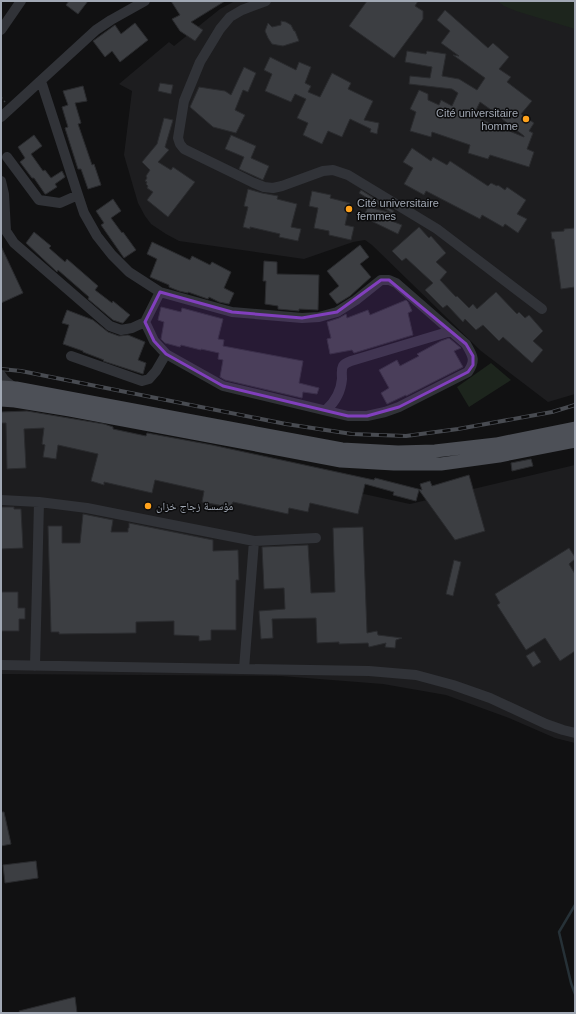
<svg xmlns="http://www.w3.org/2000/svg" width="576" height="1014" font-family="Helvetica,'Noto Naskh Arabic',sans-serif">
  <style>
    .built { fill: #1d1d1f }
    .green { fill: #1d251d }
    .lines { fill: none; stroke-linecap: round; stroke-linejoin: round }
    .stream { stroke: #263137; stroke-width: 2.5 }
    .building { fill: #3c3e42; stroke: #2a2b2e; fill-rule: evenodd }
    .path { stroke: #373a3f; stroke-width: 1.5; stroke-dasharray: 2 3; stroke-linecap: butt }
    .minor { stroke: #313338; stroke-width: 10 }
    .major { stroke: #4d5057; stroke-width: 13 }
    .rail-casing { stroke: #484b51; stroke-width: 4 }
    .rail { stroke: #0c0c0d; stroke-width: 2.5; stroke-dasharray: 8; stroke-linecap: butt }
    .marked { fill: #813fbd; fill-opacity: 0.2; stroke: #813fbd; stroke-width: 3; stroke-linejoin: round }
    .poi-dot { fill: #ffa21c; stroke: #0c0c0d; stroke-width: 1.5 }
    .labels { text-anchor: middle; stroke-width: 3; stroke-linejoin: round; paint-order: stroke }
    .poi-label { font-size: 11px; fill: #a1a8b4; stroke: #0c0c0d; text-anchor: start }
  </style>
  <rect width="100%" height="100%" fill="#111112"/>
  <path class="built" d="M235,1h340v393l-27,8 -67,-51 -109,-106 -7,-5 -12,2 -49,17 -125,-18 -13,-7 -15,-10 -6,-8 -7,-13 -14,-48 8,-64 -13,-7 50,-42 5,4 46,-37z
    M1,421l49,5 360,78 165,-39v278l-20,-5 -46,-20 -63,-23 -63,-11 -102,-8 -280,-2z"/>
  <path class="green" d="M497,1h78v28l-59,-18 -12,-5z
    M491,363l20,17 -42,27 -12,-20z"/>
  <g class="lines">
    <path class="stream" d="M575,905l-16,27 12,51 4,11"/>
  </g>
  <path class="building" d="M69,1h19l-10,13 -12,-9z
    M171,1h54l-34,21 12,8 -8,11 -15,-10 -8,-12 8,-4z
    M367,1h51l-3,5 8,5v8l-29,39 -45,-32z
    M445,10l43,38 5,-5 16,14 -10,12 12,8 -4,5 25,19 -11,13 13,9 -5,8 4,2 -6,16 7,3 -5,15 -39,-12 -2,4 -20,-6 2,-8 -38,-13 -1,5 -21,-6 6,-19 -6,-3 9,-19 9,4v6l11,5 2,-5 11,6 6,-13 -6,-4 -43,-5 1,-8 20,2 2,-11 -27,-5 2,-11 19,3 1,-3 19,3 -4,22 17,3 18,11 8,-12 -32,-23 6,1 -18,-13 9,-12 -13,-11zM480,102l14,10h-1l31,24v1l-51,-21z
    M281,21l5,1 5,3 3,6h1l4,10 -16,5 -6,-1 -5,-1 -4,-6 -3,-7 3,-8 4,4 9,-2z
    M135,23l13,17 -28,22 -8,-11 -7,6 -12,-16 22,-16 6,9z
    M270,57l26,13 3,-8 12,5 -6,16 6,3 -3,6 12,5 12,-24 19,10 -3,6 25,12 -9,19 15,3 -2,11 -7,-2 1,-3 -21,-10 -8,18 -14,-6 -6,13 -19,-9 5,-12 -11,-5 9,-19 -11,-5 -4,8 -26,-11 7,-17 -8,-4z
    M244,67l12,6 -8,19 -5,-2 -8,20 10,5 -9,18 -23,-6 -23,-20 9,-20 26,4 6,4z
    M160,83l13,2 -2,9 -13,-3z
    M83,86l4,15 -12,2 6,20 -3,1 14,41 2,-1 7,21 -13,4 -7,-20h-3l-13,-41 3,-1 -6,-20 6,-2 -5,-14z
    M164,118l9,2 -8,27 4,3 -11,12 13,8 2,-3 22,15 -27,35 -21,-17 6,-8 -6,-4 1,-2 -2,-2 1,-2 -2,-1 2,-3 -1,-2 4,-6 -8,-8 15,-18z
    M34,135l8,11 -11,8 12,17 2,-1 6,8 11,-7 3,6 -10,7 2,3 -11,7h-1l-11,-16h-2l-12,-16 5,-4 -7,-11z
    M231,135l25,11 -5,12 18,8 -6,14 -24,-11 5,-12 -19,-8z
    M412,148l19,13 2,-4 14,8 3,-4 38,25 3,-3 6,3 1,-1 7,5 2,-3 19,13 -9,14 10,5 -9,14 -13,-9 -2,3 -21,-12 -2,4 -54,-28 -2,4 -20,-11 9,-16 -10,-6z
    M248,189l14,4 16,3 -1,3 20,5 -6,23 10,2 -3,12 -19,-4 1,-3 -30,-7v2l-7,-2 5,-20 -4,-1z
    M361,190l33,21 -5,9 13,5 -4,9 -35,-17 5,-10 24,6 -33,-20z
    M312,191l19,4 -1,3 20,5 -5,22 9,2 -3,13 -22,-5v-4l-15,-3 4,-20 -9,-2z
    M113,199l8,12 -10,7 11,15 1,-1 13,18 -12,8 -23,-33 3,-2 -8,-12z
    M419,227l10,11 2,-2 15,17 -10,9 11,10 -7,8 16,17 1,-1 12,12 4,-4 4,5 19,-17 21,22 2,-2 6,6 4,-3 14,16 -10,10 10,9 -11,13 -29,-26 -4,4 -16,-16 -7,5 -11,-11 -2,3 -16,-17 -4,3 -18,-18 8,-7 -27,-25 -4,3 -10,-10z
    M575,228v59l-14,2 -7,-50h-2l-1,-7 13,-1v-2z
    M34,232l17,14 -2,2 16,14 2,-3 31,27 -3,4 17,13 1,-2 17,14 -7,8h-1l-9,-3 -25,-21 1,-2 -31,-27 -1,2 -31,-29z
    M152,242l38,18 2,-4 18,9 2,-3 19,10 -7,16 10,5 -5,11 -10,-2 -10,-5 -1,2 -3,-1 -17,-6v1l-9,-2 -10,-4v-2l-19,-8 7,-18 -10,-5z
    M360,245l9,12 -9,7 11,13 -21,19 -13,8 -8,-10 10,-8 -12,-15z
    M1,246l22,47 -22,10z
    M264,261l13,1v12l42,1 -1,35 -19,-1v2l-21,-2v-3l-13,-2 1,-23h-3z
    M406,300l2,2 4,9 -4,2 5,22 -59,18 -2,-3 -22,4 -3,-15 4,-1 -4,-16 12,-4 7,-4 1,4 21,-8 2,5z
    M161,307l20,5 1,-4 41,11 -5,20 6,1 -1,6 80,15 -4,22 20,5 -2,6 -14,-2 -1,6 -77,-18 -5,-3 3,-17 -5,-1 1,-6 -18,-4v1l-20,-5 -1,2 -15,-4 -4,-4 3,-17 -6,-2z
    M67,310l26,10 15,12 11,4 9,-1 17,7 -7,18 8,3 -3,11 -40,-13 1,-1 -21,-8v-1l-20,-7 6,-19 -7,-2z
    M449,338l12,10 -7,3 9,16 -57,29v-1l-19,9 -6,-11 8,-5 -10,-18 18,-10 3,6 19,-10 -2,-2 24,-13z
    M27,411l77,13 9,3v2l33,7 1,-3 65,12 162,35 1,-2 47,12 -2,-6 10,-3 2,5 37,-11 16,56 -30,9 -36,-50 -3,11 -23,-6 1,-3 -29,-8 -7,30 -48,-11 -2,9 -19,-4 -1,6 -55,-12 -4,8 -10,-5 -17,-3 2,-11 -49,-11 -3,13 -48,-11v3l-13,-4 7,-27 -40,-9 -2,14 -13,-2 2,-12 -3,-1 2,-16 -20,1 2,39 -19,1 -1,-46h-5v-11z
    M531,459l2,7 -21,5 -1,-8z
    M1,507h13v2h7l2,39 -22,1z
    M83,514l30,6 -2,12h17v-4h1v-5l84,17v11l25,-1 1,30h-3v50h-25v10l-12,1v-5l-25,-1v-14l-38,1v11l-77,1v-2h-8l-3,-106h14v17h18z
    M363,527l4,106 10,-2 1,4 24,3 -6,2 -1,8 -10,-1 1,-4 -17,4 -1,-4 -29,1v-2l-22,1 -1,-25 -44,1 1,19 -12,1 -2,-28 26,-2 -1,-21 -20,1 -2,-42 46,-2 3,48 24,-1 -2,-64z
    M569,548l6,9v2l-6,5 6,10v77l-15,10 -15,-23 -19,12 -29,-45 3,-2 -5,-9z
    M454,560l7,2 -8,34 -7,-2z
    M1,592h17v16h7v11h-6v12h-18z
    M534,651l7,11 -8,5 -7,-11z
    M1,812h3l7,32 -10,2z
    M36,861l2,17 -33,5 -2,-18z
    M75,997l2,16h-57l-1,-2z"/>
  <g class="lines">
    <path class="path" d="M1,97l4,5"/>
    <path class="minor" d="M266,1l-24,9 -12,7 -10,12 -20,33 -16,39 -6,37 2,6 4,5 70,34 10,4 9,1 9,-2 41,-15 10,-1 15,5 89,54 105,80
      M1,30l20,-29
      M41,81l37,114 6,18 13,23 15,19 17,17 31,20 72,20 70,6 17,-1 18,-5 19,-12 25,-20h8l7,3 70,61c7,12 10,16 2,28l-69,35 -14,5 -18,4h-19l-125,-30 -57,-32 -12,-13 -9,-19
      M1,117l95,-87 15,-10 34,-19
      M7,157l32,43 21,3 18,-8
      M1,181l3,13 2,37 8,12 96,83 11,4 11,-2 13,-6 15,-30
      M71,356l71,25 7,-2 7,-8 10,-17
      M1,375c3,6 9,10 15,13
      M326,410c9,-8 15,-19 16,-31 0,-5 -1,-9 1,-13 2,-3 5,-4 8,-5l100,-30
      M1,500l38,2 48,6 167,33 62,-3
      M1,665l368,6 47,4 37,10 37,13 56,26 17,6 12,3
      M35,666l4,-164
      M244,669l10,-128"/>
    <path class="major" d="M1,387l15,1 326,61 56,3 37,-1 61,-7 79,-16
      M1,400l14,1 55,9 271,51 53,3h47l58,-8 76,-15"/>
    <defs>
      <path id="rail" d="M1,369l20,2 265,53 66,10 54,2 52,-7 94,-17 23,-7"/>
    </defs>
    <use href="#rail" class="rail-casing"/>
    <use href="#rail" class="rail"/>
  </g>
  <path class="marked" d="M381,280h8l77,64 7,12v9l-5,7 -69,35 -32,9h-19l-125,-30 -57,-32 -12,-13 -9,-19 15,-30 72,20 70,6 35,-6z"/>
  <g class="poi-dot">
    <circle cx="526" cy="119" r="4"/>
    <circle cx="349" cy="209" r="4"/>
    <circle cx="148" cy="506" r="4"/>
  </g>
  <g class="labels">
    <g class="poi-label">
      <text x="518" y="117" text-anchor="end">Cité universitaire<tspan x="518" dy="13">homme</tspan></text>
      <text x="357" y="207">Cité universitaire<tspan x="357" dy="13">femmes</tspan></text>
      <text x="156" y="510">مؤسسة زجاج خزان</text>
    </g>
  </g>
  <rect width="576" height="1014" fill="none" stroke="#a1a8b4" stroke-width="4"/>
</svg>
